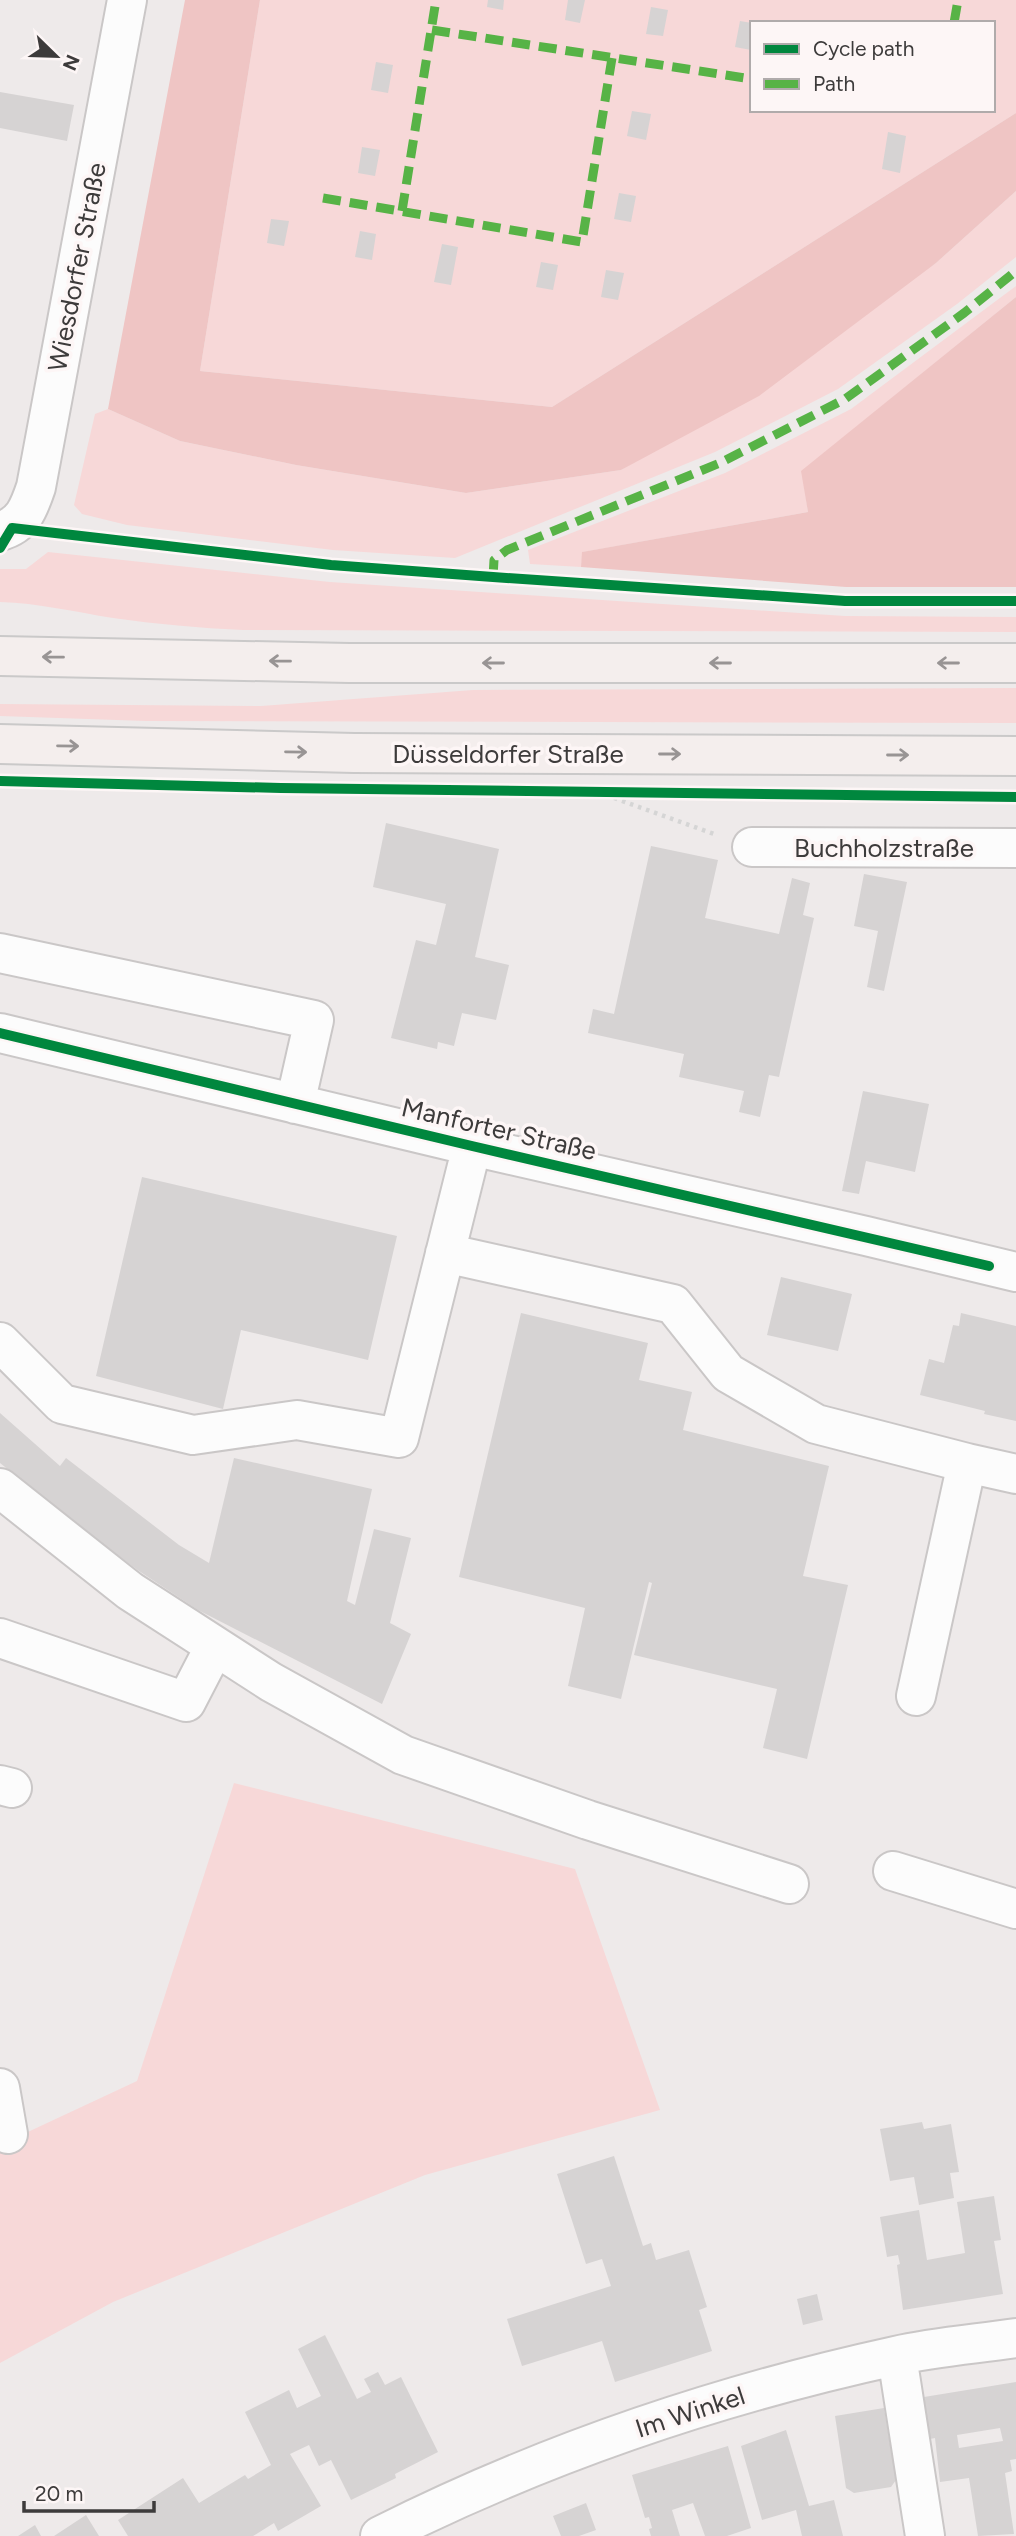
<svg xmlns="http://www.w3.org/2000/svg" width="1016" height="2536" font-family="Figtree,sans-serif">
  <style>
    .green { fill: #f7d8d8; fill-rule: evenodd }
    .forest { fill: #efc5c4 }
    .building { fill: #d6d3d3; fill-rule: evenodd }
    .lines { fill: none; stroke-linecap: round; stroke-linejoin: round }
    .minor-casing { stroke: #cac7c7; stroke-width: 42 }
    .major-casing { stroke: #cac9c9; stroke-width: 42 }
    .path { stroke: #d5d5d5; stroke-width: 4.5; stroke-dasharray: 3.5 5; stroke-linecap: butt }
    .minor { stroke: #fcfcfc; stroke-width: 38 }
    .major { stroke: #f4eeed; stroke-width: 38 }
    .quiet { stroke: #57b346; stroke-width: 9; stroke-dasharray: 18 9; stroke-linecap: butt }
    .cycleway-casing { stroke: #fdf6f6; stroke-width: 15 }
    .cycleway { stroke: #00873e; stroke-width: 10 }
    .oneway { stroke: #989494 }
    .labels { text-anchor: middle; stroke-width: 7; stroke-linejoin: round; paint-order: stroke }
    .street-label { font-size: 26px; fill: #3d3b3b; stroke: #fdf6f6 }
  </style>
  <rect width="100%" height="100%" fill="#eeeaea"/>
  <path class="green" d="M260,0h756v113l-464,294 -352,-36zM752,23h241v87h-241z
    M1016,191v66l-59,47 -119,85 -123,63 -260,106 -122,-8 -206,-25 -45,-11 -8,-9 21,-91 13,-5 72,32 116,24 170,28 155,-23 315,-207z
    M1016,286v11l-214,174 6,41 -225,40 -2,15 -51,-3 -2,-14 197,-77 126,-64z
    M48,552l282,30 515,34 171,1v15l-773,-2c-44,-2 -87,-6 -130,-12 -38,-6 -75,-15 -113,-16v-33h26z
    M1016,688v35l-870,-2 -146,-5v-12l261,2 212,-16z
    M234,1783l341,86 85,241 -235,65 -312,127 -113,61v-218l137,-64z"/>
  <path class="forest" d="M185,0h75l-60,371 352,36 464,-294v78l-80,72 -177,133 -138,74 -155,23 -170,-28 -116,-24 -72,-32z
    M1016,297v290h-170l-265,-20 1,-15 226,-40 -7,-41z"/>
  <path class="building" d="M488,0h16l-1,10 -16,-3z
    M568,0h17l-5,23 -15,-3z
    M651,7l17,3 -5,26 -17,-2z
    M740,21l12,2 -1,27 -16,-3z
    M376,62l17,3 -5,28 -17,-3z
    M0,92l74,13 -7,36 -67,-13z
    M632,111l19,3 -5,26 -19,-4z
    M888,132l18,4 -6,37 -18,-4z
    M362,147l18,3 -5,26 -17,-3z
    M619,193l17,3 -5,26 -17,-3z
    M271,219l18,2 -5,25 -17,-3z
    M360,231l16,3 -4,26 -17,-3z
    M442,244l16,3 -7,38 -17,-3z
    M541,262l17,3 -5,25 -17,-3z
    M606,270l18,3 -6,27 -17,-3z
    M386,823l113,26 -24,108 34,8 -13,55 -34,-7 -8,33 -16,-4 -1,7 -46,-11 25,-98 20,5 10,-41 -73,-17z
    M651,846l67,14 -13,58 74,16 13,-56 18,5 -7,32 11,3 -35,159 -10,-2 -9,42 -21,-5 5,-21 -65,-14 5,-23 -96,-21 5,-24 21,5z
    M864,874l43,8 -23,109 -17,-4 11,-56 -24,-5z
    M863,1091l66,13 -14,68 -49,-11 -7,33 -17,-3z
    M142,1177l255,59 -29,124 -127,-30 -18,79 -127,-33z
    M781,1277l71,17 -14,57 -71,-16z
    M521,1313l127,30 -9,37 53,12 -9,38 146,36 -26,110 45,9 -41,174 -44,-11 14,-59 -143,-34 18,-72 -3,-1 -28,117 -53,-13 17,-78 -126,-31z
    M961,1313l55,13v95l-32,-7 1,-3 -65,-16 9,-36 15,4 9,-38 6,1z
    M0,1413l60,53 6,-8 113,87 30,18 25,-105 138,31 -25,112 8,4 19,-76 37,9 -21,85 21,11 -29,70 -184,-94 -59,-39 -50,-37 -89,-71z
    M922,2122l2,7 27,-5 8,48 -9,1 4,25 -35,7 -5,-28 -24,4 -10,-52z
    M614,2156l29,90 8,-3 5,17 33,-10 18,57 -8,3 13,41 -97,31 -13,-41 -80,25 -15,-47 104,-33 -9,-27 -16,5 -29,-90z
    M994,2196l7,44 -7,1 9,53 -100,16 -6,-45 3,-1 -2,-9 -11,2 -7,-40 39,-7 8,50 38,-7 -8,-51z
    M817,2294l6,26 -20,5 -6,-26z
    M325,2335l32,64 14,-7 -7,-13 14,-7 7,13 16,-8 37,75 -43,22 1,4 -45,22 -20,-40 -12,6 -10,-21 -19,9 31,52 -43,25 -4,-8 -21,13h-125l-10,-16 65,-42 16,25 46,-28 3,4 23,-14 -26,-53 44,-22 8,18 24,-12 -23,-47z
    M1016,2382v77l-6,1 2,11 -7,2 9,61 -36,2 -9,-58 -29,4 -5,-44 -5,1 -6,-42zM1000,2428l3,13 -44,7 -2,-13z
    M884,2408l12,72 -5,7 -37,6 -8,-5 -11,-72z
    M786,2430l23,76 25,-6 9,36h-41l-6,-26 -34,10 -21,-74z
    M728,2446l23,82 -24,8h-22l-12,-33 -21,7 8,26h-29l-2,-7 3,-1 -3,-11 -4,1 -13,-43z
    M586,2503l10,27 -17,6h-18l-8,-20z
    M86,2515l13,21h-45z
    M35,2525l6,11h-23z"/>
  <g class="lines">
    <defs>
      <path id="minor" d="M0,531c23,-6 29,-23 36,-44l91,-487
        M752,847l264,1
        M0,953l314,67 -19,84
        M0,1033l472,113 394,90 150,36
        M445,1253l228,51 55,69 88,51 151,39 -51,233
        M0,1342l62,62 131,31 104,-15 102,18 73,-292
        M967,1463l49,11
        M0,1488l130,103 141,91 132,73 185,65 201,64
        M0,1638l186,64 29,-56
        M0,1785l12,3
        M893,1871l123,38
        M0,2088l8,46
        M897,2356l28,180
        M380,2536c163,-82 337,-141 515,-180 40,-9 81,-12 121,-18"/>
      <path id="major" d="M0,656l349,7h667
        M0,744l354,9 662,3"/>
    </defs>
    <use href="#minor" class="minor-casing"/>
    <use href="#major" class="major-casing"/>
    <path class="path" d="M614,798l100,36"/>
    <use href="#minor" class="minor"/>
    <use href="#major" class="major"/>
    <path class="quiet" d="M954,23l4,-23
      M432,30l320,49
      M323,198l259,44 30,-184
      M402,211l34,-211
      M493,577l1,-17 13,-10 213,-87 125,-64 119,-86 52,-42"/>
    <defs>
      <path id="cycleway" d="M0,548l12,-20 319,37 162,12 352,24h171
        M0,781l281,7 735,9
        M0,1033l472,113 517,120"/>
    </defs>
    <use href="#cycleway" class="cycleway-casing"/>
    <use href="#cycleway" class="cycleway"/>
  </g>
  <defs><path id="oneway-shaft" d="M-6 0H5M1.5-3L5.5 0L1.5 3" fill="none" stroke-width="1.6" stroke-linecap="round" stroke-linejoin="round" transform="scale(1.75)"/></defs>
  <g class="oneway">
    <use href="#oneway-shaft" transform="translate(53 657) rotate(-179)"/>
    <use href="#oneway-shaft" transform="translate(280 661) rotate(-179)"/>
    <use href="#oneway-shaft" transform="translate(493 663) rotate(180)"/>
    <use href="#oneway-shaft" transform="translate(720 663) rotate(180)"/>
    <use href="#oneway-shaft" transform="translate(948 663) rotate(180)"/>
    <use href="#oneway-shaft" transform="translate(68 746) rotate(1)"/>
    <use href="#oneway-shaft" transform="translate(296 752) rotate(1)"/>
    <use href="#oneway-shaft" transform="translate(670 754)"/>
    <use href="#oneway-shaft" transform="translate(898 755)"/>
  </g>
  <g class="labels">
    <g class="street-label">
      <text transform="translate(77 267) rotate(-79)" y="9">Wiesdorfer Straße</text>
      <text x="508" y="763">Düsseldorfer Straße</text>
      <text x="884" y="857">Buchholzstraße</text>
      <text transform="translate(499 1129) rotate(13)" y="9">Manforter Straße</text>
      <text transform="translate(690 2412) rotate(-18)" y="9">Im Winkel</text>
    </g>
  </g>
  <rect x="750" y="21" width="245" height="91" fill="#fdf6f6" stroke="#b0abab" stroke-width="2"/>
  <rect x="764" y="44" width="35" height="10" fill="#00873e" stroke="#b0abab" stroke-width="2"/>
  <text x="813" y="56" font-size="21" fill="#3d3b3b">Cycle path</text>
  <rect x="764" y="79" width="35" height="10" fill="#57b346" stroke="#b0abab" stroke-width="2"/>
  <text x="813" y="91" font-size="21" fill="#3d3b3b">Path</text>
  <g transform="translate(56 56) rotate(113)" stroke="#fdf6f6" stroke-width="5" paint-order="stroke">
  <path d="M0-5L12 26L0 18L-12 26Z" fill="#3d3b3b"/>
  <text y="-10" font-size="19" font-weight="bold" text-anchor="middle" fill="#3d3b3b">N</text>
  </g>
  <path d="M24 2501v10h130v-10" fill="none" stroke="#3d3b3b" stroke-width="3.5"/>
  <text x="35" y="2501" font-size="21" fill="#3d3b3b" stroke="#fdf6f6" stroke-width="5" paint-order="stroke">20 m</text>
</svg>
